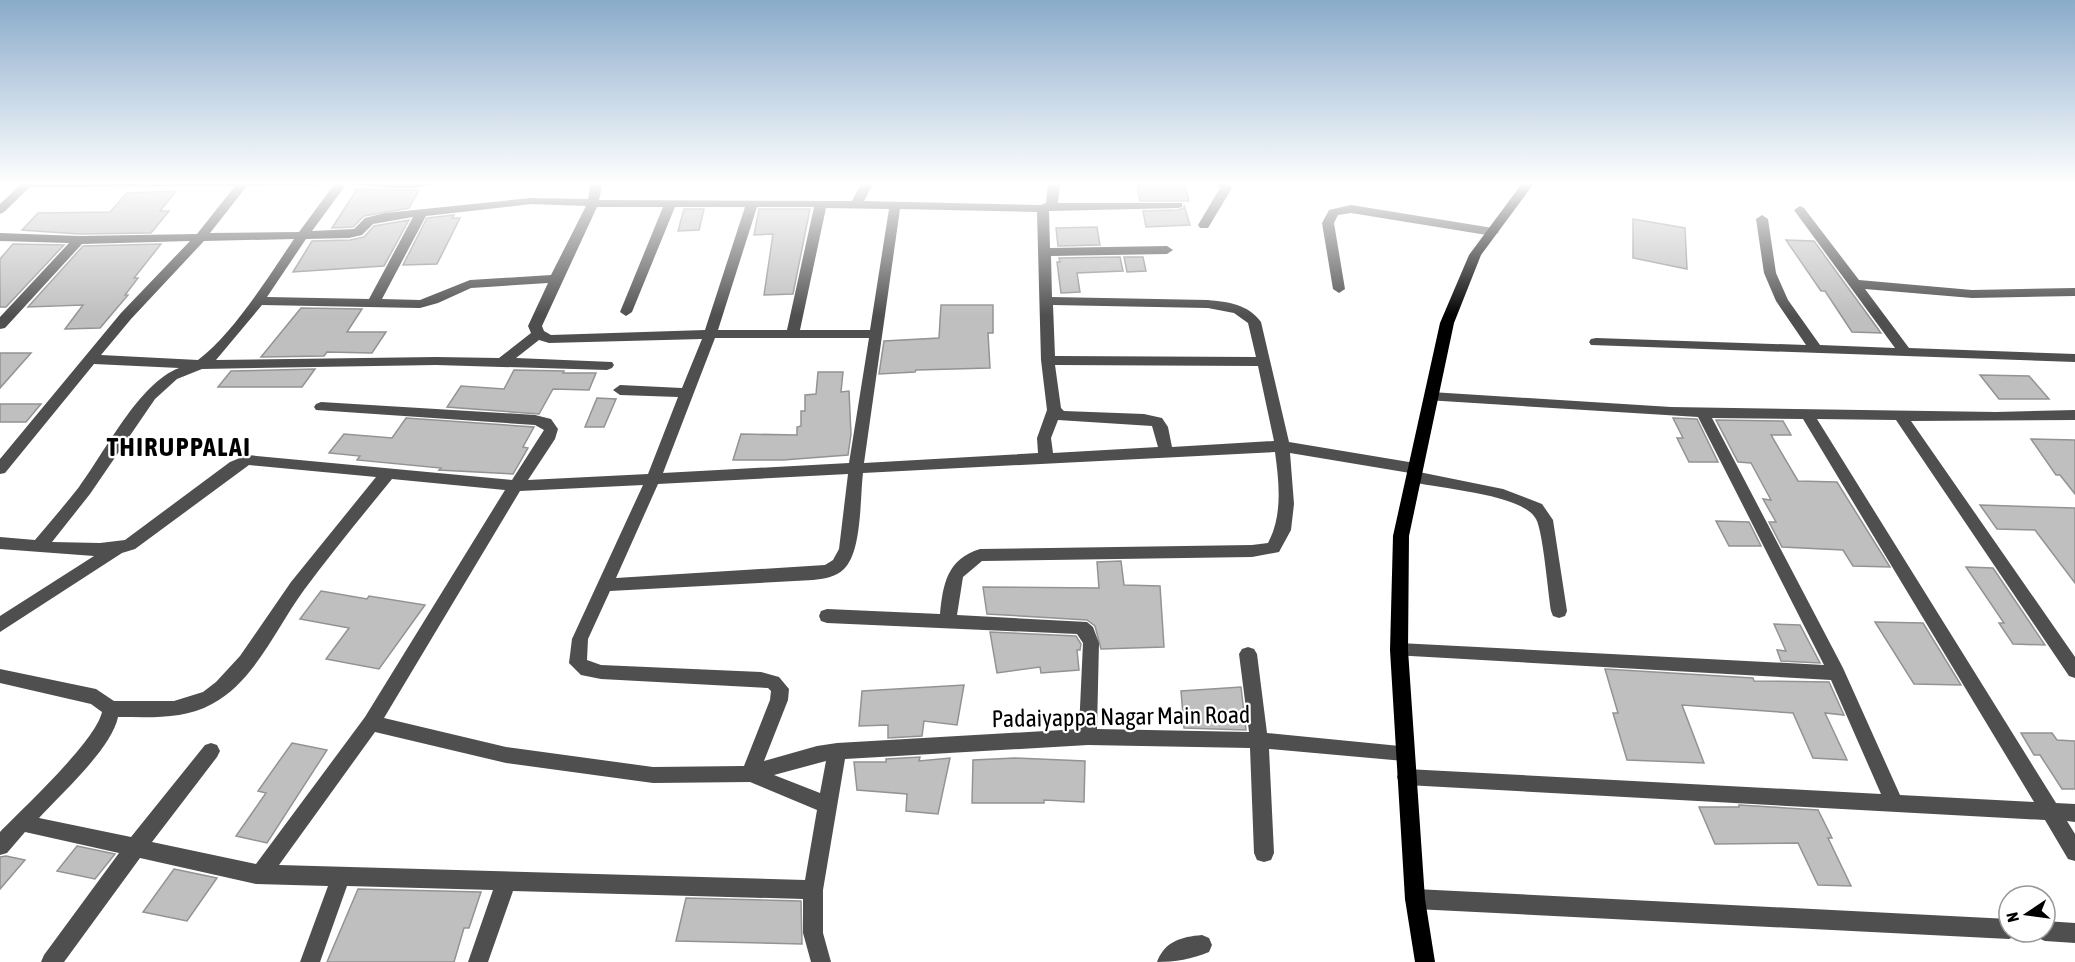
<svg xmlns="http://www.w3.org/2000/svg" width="2075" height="962" font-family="'Asap Condensed',sans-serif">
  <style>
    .building { fill: #bfbfbf; stroke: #939393; stroke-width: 1.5 }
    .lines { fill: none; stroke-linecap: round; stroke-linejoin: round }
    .minor { fill: #4f4f4f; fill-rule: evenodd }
    .major { fill: #000; fill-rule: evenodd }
    .labels { text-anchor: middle; stroke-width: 4.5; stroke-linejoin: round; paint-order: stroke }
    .near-street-label { font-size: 24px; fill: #000; stroke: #fff }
    .district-label { font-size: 26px; font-weight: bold; letter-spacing: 1.5px; fill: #000; stroke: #fff }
  </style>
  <rect width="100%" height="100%" fill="#fff"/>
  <path class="building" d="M1140,182h44l5,19h-49l-3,-16h4z
    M357,189l39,1h23l-10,18 -45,8 -11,11 -21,1z
    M176,191l-16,20h9l-18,22 -72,1 -57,-4 16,-17 72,-1 17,-19z
    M1184,205l6,20 -44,2 -3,-16 35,-1 6,-2z
    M684,209h20l-5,21 -21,1z
    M759,209h51l-17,85 -29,1 9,-61 -19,1z
    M454,215l-2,3h8l-23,46 -34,1 24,-47z
    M1633,219l52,9 2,41 -54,-11z
    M409,220l-25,46 -91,6 19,-31 38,-1 14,-3 10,-11z
    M1097,227l3,18 -42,1 -2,-18z
    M1786,240l28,1 67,92 -29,-1 -27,-41h-4z
    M13,244l51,1 -58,62h-6v-48z
    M161,244l-27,34h4l-13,17h3l-28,33 -35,1 18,-24 -55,2 55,-61z
    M1120,257l3,14 -46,2 3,19 -19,1 -4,-31h3l-1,-4z
    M1124,257h19l3,14 -19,1z
    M941,305h52v28h-5l2,35 -74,2 -1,2 -36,2 5,-33 55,-3z
    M301,308l61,1 -15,23h39l-14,21 -45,-1 -3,4 -63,1z
    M0,353h31l-31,35z
    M315,369l-13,18h-84l13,-16z
    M514,370l50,1 -1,2h33l-7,17 -36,-1 -14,25 -92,-7 14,-21 43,3z
    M818,372h25l-2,20 8,-1 2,43 -3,21 -65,5h-50l8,-26 56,1v-8l4,-1v-15h4v-16l11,-1z
    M1980,375l49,1 20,23h-50z
    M597,398l19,1 -12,28h-19z
    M0,404h41l-15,18h-26z
    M406,418l128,9 -11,20 5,1 -15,26 -74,-4 2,-2 -84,-8 3,-4 -31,-3 15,-19 48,4z
    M1673,418l24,1 21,43h-29l-12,-24h6z
    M1716,420l67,1 8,14h-20l27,46 39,1 53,85 -37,-1 -10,-16 -61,-3 -13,-25h7l-13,-23 8,1 -20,-37 -13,-1z
    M2031,439l44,1v54l-15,-19h-4z
    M1980,505l95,3v75l-40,-53 -38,-1z
    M1716,521l33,1 12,24h-32z
    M1121,561l3,24 36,1 4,61 -63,2 -6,-23 -8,-6 -100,-6 -4,-27 116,1 -2,-26z
    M1966,567l27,1 52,77 -32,-1 -14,-21h5z
    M321,591l46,8 2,-3 56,9 -46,64 -53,-10 23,-31 -49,-9z
    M1875,622l48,1 38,62 -47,-1z
    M1774,624l26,1 20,38 -39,-2 -4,-11 9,1z
    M990,632l86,4 5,8 -1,6h-3l2,20 -38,3 -1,-6 -43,6z
    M1605,669l148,9 1,3 75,1 15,33 -19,-2 22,47 -34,-2 -20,-45 -111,-8 22,58 -77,-3 -14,-47h5z
    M964,685l-7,40 -33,-4 -2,15 -34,2v-13l-29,1 3,-35z
    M1241,687l5,43 -62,-2 -3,-37z
    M2021,733h31l5,7 18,1v48h-13l-22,-34h-6z
    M292,743l35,7 -60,93 -31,-7 30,-43 -8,-2z
    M920,757l-1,4 31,-3 -12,56 -32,-3 1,-17 -50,-4 -3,-28h32v-3z
    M1015,758l70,3 -1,41 -40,-2v3h-72l1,-43z
    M1739,805l79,5 14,28h-4l23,48 -33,-1 -20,-42 -83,1 -16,-37h40z
    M77,846l38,8 -20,25 -38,-8z
    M6,856l19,4 -25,29v-32z
    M174,869l43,9 -30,43 -44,-9z
    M358,889l123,3 -12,36h-5l-10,34h-127z
    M686,898l115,3 1,43 -126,-3z"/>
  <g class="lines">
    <path class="minor" d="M23,182h307l-6,3 -77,1 -37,47 89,-1 37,-50h12l-36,49 42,-2 11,-11 20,-5 146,-15 57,1 3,-17h12l-4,18 253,1 10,-19h12l-10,19 177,4 5,-2 2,-21h12l-2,21h124v4l-4,1 -129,3 1,37 117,-2 6,4 -6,4 -116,2 1,41 156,3c20,2 40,4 53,22l28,120 126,21 5,1 2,4 -3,4 84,17 39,15 11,16 14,91 -2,5 -6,2 -6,-2 -2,-5c-3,-18 -8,-80 -15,-92 -14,-26 -100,-30 -127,-38l-2,-4 3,-4 -120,-20 4,51 -3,26 -12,22 -27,5 -270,4 -19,16 -6,38 130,7 6,5 6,16 -2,86 152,3 -10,-78 3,-5 6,-2 6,2 3,5 10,79 143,14 3,6 -3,6 -6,2 -135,-12 5,104 -3,7 -7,2 -7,-2 -3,-7 -4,-105 -162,-3 -243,14 -22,131v43l8,29h-20l-8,-29v-34l-290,-8 -25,71h-20l25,-72 -146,-4 -27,76h-20l28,-76 -72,-2 -116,-26 -76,104h-23l3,-7 75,-102 -94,-21 -18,21 -7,2v-23c24,-25 95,-90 102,-120l-11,-8 -91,-21v-14l96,20 18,12h60l29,-9 13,-10 24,-26 51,-74 85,-105 -127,-12 -114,84 -13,4 -122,79v-16l94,-60 -94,-7v-12l35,3c15,-18 30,-35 44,-53 26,-35 60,-104 100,-119l-85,-4 -89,109 -5,1v-15l121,-146 69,-72 -108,3 -77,84 -5,1v-12l69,-74 -69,-2v-8l79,3 118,-2 38,-48 -205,1 -26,25 -4,2v-10zM531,204l55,2 -35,69 -81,5 -50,20 -38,-1 44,-83zM597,207h66l-43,105 6,4 6,-4 43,-105h70l-40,123 -154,5 -7,-4 -2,-5zM757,207h57l-27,123h-69zM826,208l63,1 -19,121h-70zM900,209l137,3 4,148 6,50 -10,28 1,15 -174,10zM413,217l-44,82 -102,-2 39,-58 43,-1 13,-3 11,-11zM294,239c-25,37 -61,95 -96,121l-97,-5 30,-36 73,-78zM548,283l-20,43 3,7 -32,25 -63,-1 -220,3 46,-55 158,3 18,-5 33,-15zM1053,305l155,3 26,5 14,10 8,34 -201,-1zM715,338h154l-20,125 -186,10zM702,339l-20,49 -62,-3 -7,5 7,5 58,2 -30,77 -120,6 27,-41 3,-10 -7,-10 -16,-4 -214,-13 -5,2 -2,3 2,3 219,15 9,5 -32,50 -265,-25 -17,7 -105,78 -25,3 -48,-1 38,-48 65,-95 22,-20 25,-10 234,-4 171,5 5,-2 2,-3 -2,-3 -96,-4 23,-18 10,3zM1055,365l203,1 16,75 -102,6 -4,-20 -6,-9 -18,-4 -80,-3 -3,-3zM1058,420l94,6 6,21 -105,6 -2,-15zM1275,452c4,30 8,63 -7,91l-16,2 -272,4c-33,10 -37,35 -40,65l-113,-5 -6,2 -2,5 2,5 6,2 250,11 6,9 -4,86 -242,14 -20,3 -53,15 24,-61 1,-11 -10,-12 -18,-5 -160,-7 -14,-5 1,-21 22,-48 203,-11c10,-1 23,-3 31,-11 18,-17 16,-71 19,-96zM848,474l-9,75 -6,11 -8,5 -209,13 42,-94zM392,479l113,11 -140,227 -109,147 -104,-22 65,-85 3,-6 -3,-6 -6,-2 -6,2 -74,92 -92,-19c22,-24 73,-70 79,-101 32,0 65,3 94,-13 43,-23 64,-76 92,-114 28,-38 58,-74 88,-111zM643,485l-71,154 -3,24 12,12 20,4 167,9 3,3 -1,9 -26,66 -91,1 -147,-20 -122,-29 136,-227zM375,732l131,31 147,20 97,-1 67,28 -12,70 -526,-15zM826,761l-6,32 -46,-18z
      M348,182h88c-14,11 -64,4 -82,3z
      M1217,182h12l3,6 -24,40h-8l-2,-3 22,-37z
      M1351,205l142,23 6,4 -6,4 -142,-23 -13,2 -4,8 11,66 -6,4 -6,-4 -11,-66 7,-13z
      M1800,206l4,2 55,72 113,10 103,-2v8l-103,2 -107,-9 44,59 166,6v8l-484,-17 -2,-3 2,-3 5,-1 210,7 -30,-44 -12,-28 -8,-54 6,-4 6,4 8,54 12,27 32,45 75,3 -101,-138z
      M1431,392l240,15 325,5 79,-2v10l-164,1 164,236v21l-6,-2 -173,-256 -79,-1 239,384 19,1v18l-8,-1 8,13v27l-7,-2 -23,-39 -639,-35 -7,-2 -2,-6 2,-6 7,-2 475,25 -50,-114 -438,-25 -3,-5 3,-5 6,-2 425,22 -126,-248 -272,-17 -2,-3 2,-3zM1712,418l91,1 231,383 -134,-7 -57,-127z
      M1415,889l594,30v13h9l-2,4 -7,3 -594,-30 -7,-3 -3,-7 3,-7z
      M2045,921l30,2v20l-30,-2 -7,-3 -3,-6h10z
      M1202,935l7,3 3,7 -3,7c-17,7 -34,10 -52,10 8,-21 24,-25 45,-27z"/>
    <path class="major" d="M1523,182h12l-54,73 -27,68 -45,213 -1,114 17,249 10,63h-20l-10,-63 -15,-249 3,-114 47,-213 29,-68z"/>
  </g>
  <linearGradient id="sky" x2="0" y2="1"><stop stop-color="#8aabca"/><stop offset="0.58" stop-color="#fff"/><stop offset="1" stop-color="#fff" stop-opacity="0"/></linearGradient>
  <rect width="2075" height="316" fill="url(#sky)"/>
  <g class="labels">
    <g class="near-street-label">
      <text transform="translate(1121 717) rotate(-1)" y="8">Padaiyappa Nagar Main Road</text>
    </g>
    <g class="district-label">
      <text x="179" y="456">THIRUPPALAI</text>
    </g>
  </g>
  <g transform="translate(2027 914) rotate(257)"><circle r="28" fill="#ffffff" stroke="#999999" stroke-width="1.5"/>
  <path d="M0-4.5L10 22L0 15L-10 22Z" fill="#000000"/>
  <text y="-9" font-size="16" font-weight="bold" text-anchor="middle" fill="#000000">N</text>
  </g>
</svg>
